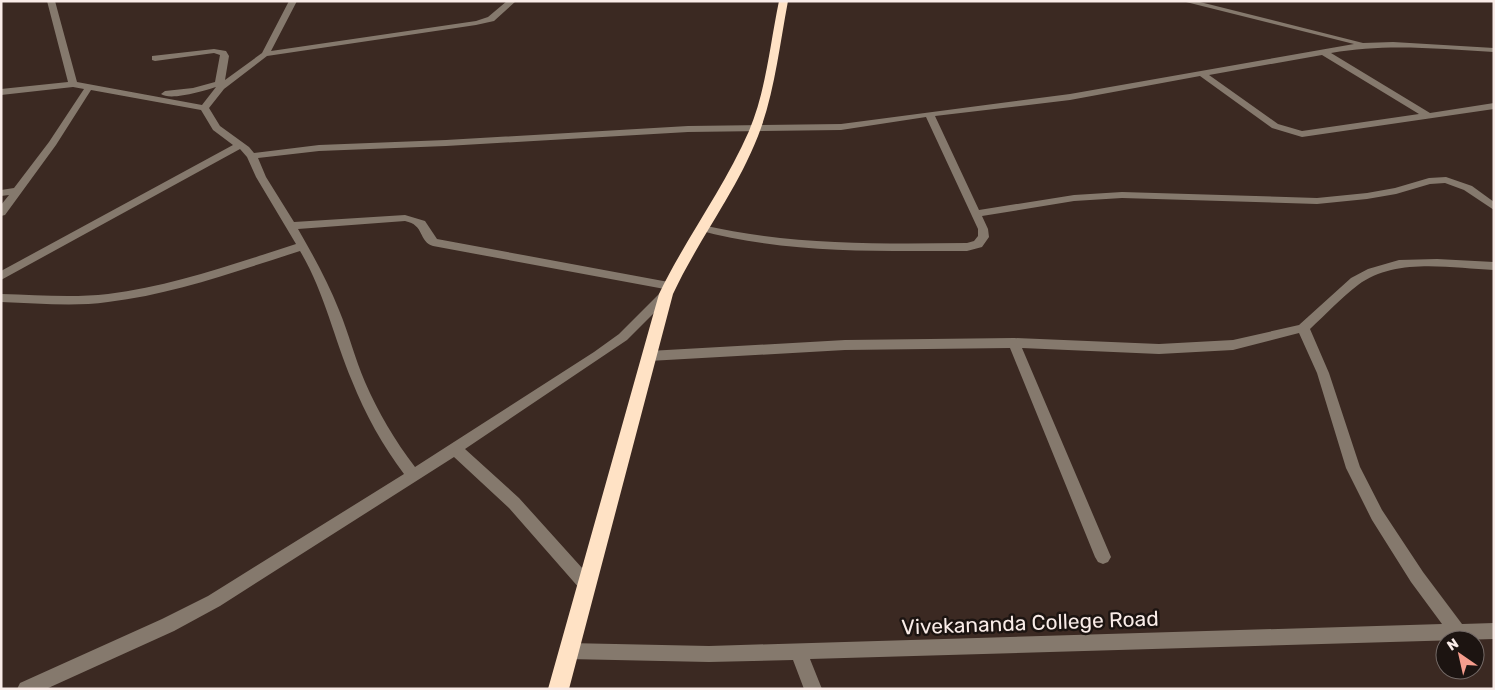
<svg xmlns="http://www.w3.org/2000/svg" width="1495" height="690" font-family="Rubik,sans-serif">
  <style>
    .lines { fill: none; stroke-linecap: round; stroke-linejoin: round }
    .minor { fill: #85796d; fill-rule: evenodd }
    .highway { fill: #ffe2c5; fill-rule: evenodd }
    .labels { text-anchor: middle; stroke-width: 5; stroke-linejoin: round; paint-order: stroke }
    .near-street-label { font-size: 21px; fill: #f9ece8; stroke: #1c1411 }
  </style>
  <rect width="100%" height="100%" fill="#3b2922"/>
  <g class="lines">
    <path class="minor" d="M47,1h8l22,81 125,23 14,-18c-12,4 -46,14 -55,7l4,-3 28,-3 22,-6 5,-27 -6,-2 -59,8 -3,-1v-4l62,-7 12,2 3,5 -4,24 37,-27 27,-52h8l-26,50 205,-30 12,-4 19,-16h9l-22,20 -18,4 -209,31 -43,33 -15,19 11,18 29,21 5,6 65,-8 127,-5 242,-14 153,-2 229,-30 284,-50 -172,-43h14l167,42 30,-1 101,6v4c-56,-3 -107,-9 -163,1l99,60 64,-10v6l-192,28 -30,-9 -72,-52 -130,24 -135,16 44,94 95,-15 48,-3 195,6 50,-5 28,-5 34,-10 17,-1 26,9 22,16v8l-30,-20 -19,-7 -15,1 -34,10 -29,5 -50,5 -195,-6 -48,3 -92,15 6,13 1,8 -7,10 -15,4c-91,0 -181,3 -269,-21l-1,-2 5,-3c88,20 175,19 265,18l7,-2 4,-5v-7l-52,-112 -85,13 -153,2 -242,14 -127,5 -61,7 8,19 28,45 111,-7 20,6 12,18 237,44 2,3 -6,4 -237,-44c-15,-5 -8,-21 -28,-25l-107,8c15,26 30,53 41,81 10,24 16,49 26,72 13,30 30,59 50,85l179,-115 25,-18 43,-43h8l2,3 -2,3 -43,43 -162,109 54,49 73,81 2,5 -2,5 -6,2 -6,-2 -71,-81 -55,-51 -234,149 -46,25 -128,58h-29l3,-6 142,-64 46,-23 196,-122c-21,-28 -39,-60 -52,-93 -18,-43 -28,-90 -52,-130 -63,20 -126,43 -192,51 -35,5 -71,1 -107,0v-8c36,1 72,4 107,0 64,-8 126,-30 188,-50l-40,-67 -9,-20 -7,-8 -239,131v-9l232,-126 -20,-15 -12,-20 -110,-20 -35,55 -51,70 -4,1v-11l8,-10 -8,1v-6l13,-2 35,-46 35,-53 -11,-2 -72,8v-6l67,-7zM1322,55l97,59 -117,17 -24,-7 -69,-49z
      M1437,259l57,3v8c-43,-2 -99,-13 -136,15 -17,13 -32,29 -48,44l19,44 31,94 22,43 41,62 39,52 32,-1v16l-684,20 12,30h-18l-11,-29 -84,2 -141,-3 -6,-2 -2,-6 2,-6 6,-2 141,3 733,-22 -31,-42 -39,-62 -26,-52 -29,-95 -18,-40 -66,17 -74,4 -137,-6 89,209 -3,5 -5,2 -5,-2 -3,-5 -85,-209 -165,2 -196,11 -4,-2 -2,-3 2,-3 4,-2 196,-11 169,-2 145,6 74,-4 66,-15 52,-47 17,-9 31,-9z"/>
    <path class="highway" d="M779,1h9c-8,42 -13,87 -27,127 -21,59 -62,110 -88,166l-104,395h-21l111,-395c27,-56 65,-106 90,-163 17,-40 21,-87 30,-130z"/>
  </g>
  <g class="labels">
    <g class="near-street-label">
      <text transform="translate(1030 623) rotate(-2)" y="7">Vivekananda College Road</text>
    </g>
  </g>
  <rect width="1495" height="690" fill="none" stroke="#f9ece8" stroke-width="5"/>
  <g transform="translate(1460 655) rotate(326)"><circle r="24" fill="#1c1411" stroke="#746a67"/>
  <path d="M0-4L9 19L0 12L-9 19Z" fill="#f59d8d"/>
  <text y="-8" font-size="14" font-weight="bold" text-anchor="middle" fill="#f9ece8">N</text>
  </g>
</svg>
